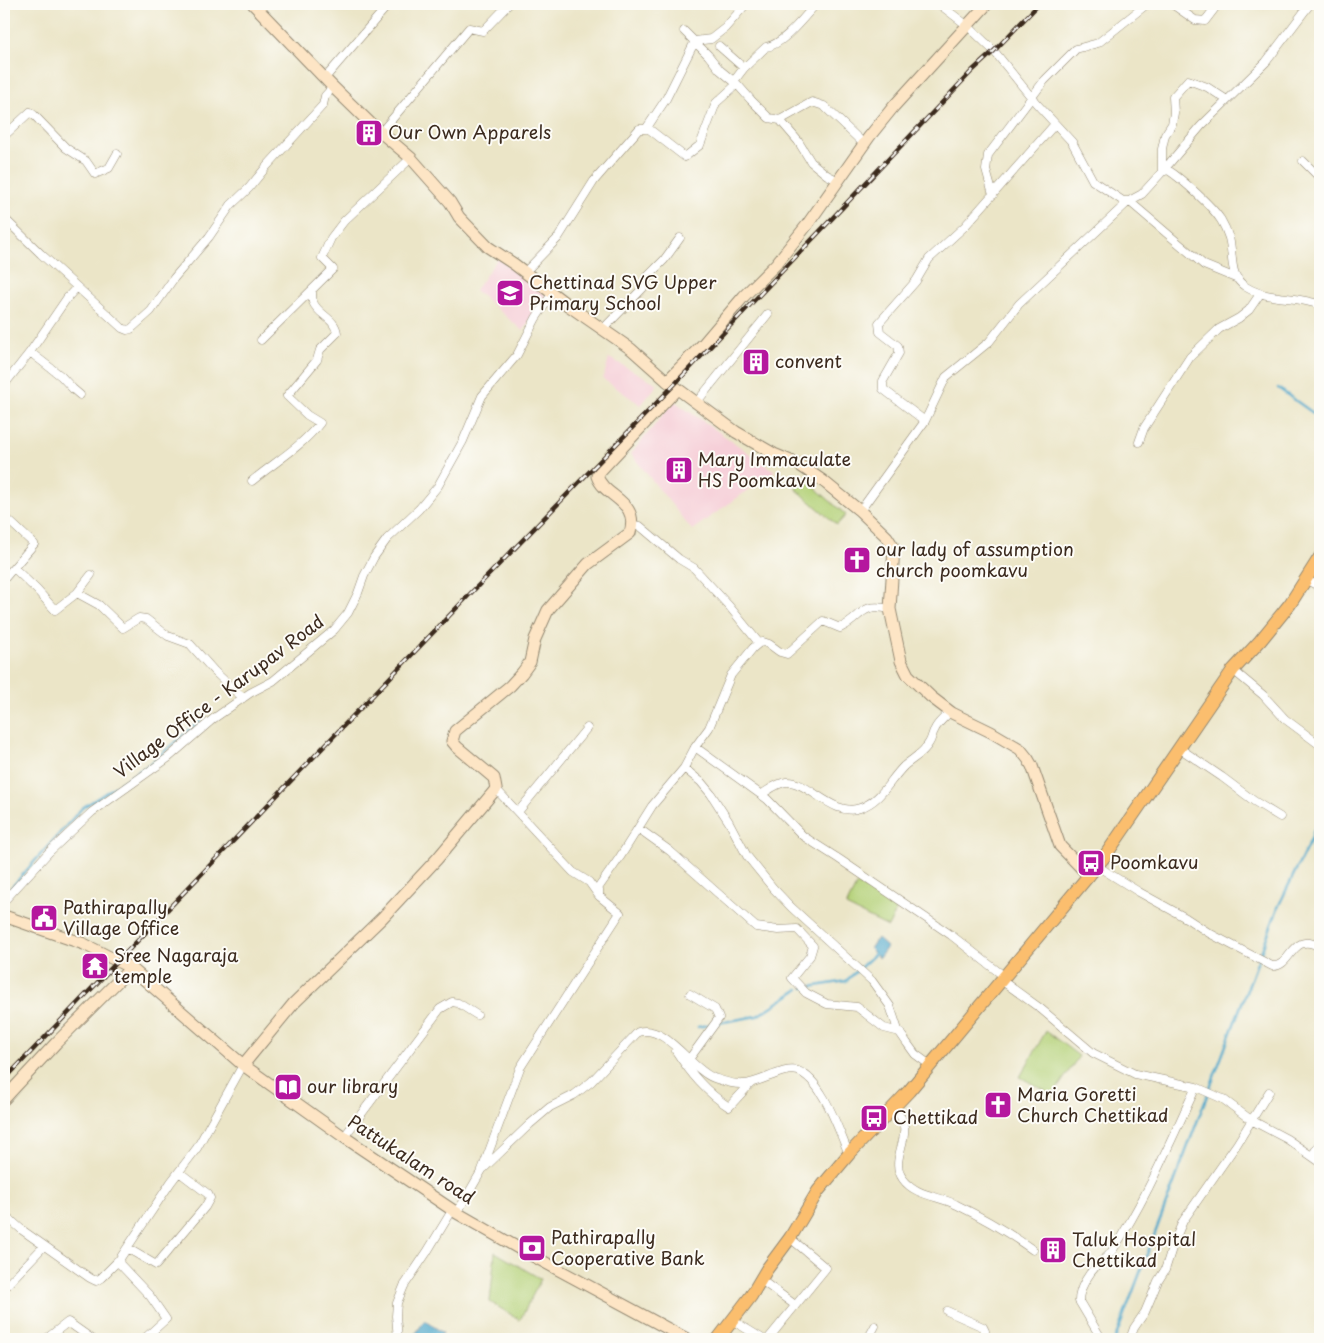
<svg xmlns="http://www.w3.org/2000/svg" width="1324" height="1343" font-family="'Playpen Sans',sans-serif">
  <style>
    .built { fill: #f6cfd8 }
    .green { fill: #b2d076; stroke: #767d4a }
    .water { fill: #4ca6c9; stroke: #446874 }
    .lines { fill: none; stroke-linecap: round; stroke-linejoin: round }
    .stream { stroke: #4ca6c9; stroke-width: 2.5 }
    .street-casing { stroke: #938872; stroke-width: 9 }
    .secondary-casing { stroke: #938872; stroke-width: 13 }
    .primary-casing { stroke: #938872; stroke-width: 14 }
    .street { stroke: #fff; stroke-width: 8 }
    .secondary { stroke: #fde5c5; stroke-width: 11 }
    .primary { stroke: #fbbe6e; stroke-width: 12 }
    .rail-casing { stroke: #3b2a1e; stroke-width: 4.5 }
    .rail { stroke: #fdfcf7; stroke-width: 2.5; stroke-dasharray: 8; stroke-linecap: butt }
    .labels { text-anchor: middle; stroke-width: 4; stroke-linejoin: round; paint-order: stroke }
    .poi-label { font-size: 18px; fill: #3b2a1e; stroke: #fdfcf7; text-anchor: start }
    .street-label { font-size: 18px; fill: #3b2a1e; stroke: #fdfcf7 }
  </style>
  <rect width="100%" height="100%" fill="#fdfcf7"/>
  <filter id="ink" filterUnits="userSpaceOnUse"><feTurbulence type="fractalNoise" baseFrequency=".02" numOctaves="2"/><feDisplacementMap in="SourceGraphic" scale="10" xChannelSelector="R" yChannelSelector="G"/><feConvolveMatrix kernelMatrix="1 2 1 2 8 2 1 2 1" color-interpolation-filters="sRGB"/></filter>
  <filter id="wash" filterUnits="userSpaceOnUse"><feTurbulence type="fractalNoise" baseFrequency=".0096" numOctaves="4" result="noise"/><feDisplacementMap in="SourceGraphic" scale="20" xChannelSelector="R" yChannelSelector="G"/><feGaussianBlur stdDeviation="1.12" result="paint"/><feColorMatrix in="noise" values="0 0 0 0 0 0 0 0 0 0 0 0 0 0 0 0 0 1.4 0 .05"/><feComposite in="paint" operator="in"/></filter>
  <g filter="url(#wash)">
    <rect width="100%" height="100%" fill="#ebe5c7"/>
    <path class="built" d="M498,258l48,37 -23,36 -48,-41z
      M609,358l49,26 -17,21 -38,-26z
      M674,401l101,70 -83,59 -61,-76z"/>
    <path class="green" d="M804,478l42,37 -9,10 -42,-37z
      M857,884l42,21 -11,22 -42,-21z
      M1046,1031l33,25 -26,39 -33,-18z
      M495,1252l46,27 -21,41 -30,-18z"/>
    <path class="water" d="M877,938l10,9 -8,11 -9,-9z
      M425,1320l18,13 -4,6h-22l-3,-3z"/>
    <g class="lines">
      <path class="stream" d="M1278,388l42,30
        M10,889l72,-81 68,-44 52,-45
        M804,988l42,-7 31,-29
        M718,1023l39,-7 42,-27
        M698,1027l15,-3
        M1115,1339l164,-434 32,-66 9,-26"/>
    </g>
  </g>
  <g filter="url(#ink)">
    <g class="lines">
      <defs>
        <path id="street" d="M939,4l29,22 26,25 42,52 36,39 21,39 30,20h6l13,-7 20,-22 6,-2c14,9 44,36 53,50 3,5 6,12 8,18 5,17 -1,38 17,49 23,14 50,8 74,18
          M1172,4l23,16 10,1 13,-17
          M684,31l24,24 12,15 17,14 14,16 18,18 11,2 18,21 13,21 16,13 10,5
          M719,46l25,22
          M325,78l64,-74
          M734,81l10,-13 22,-21c17,-2 38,-30 50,-43
          M780,120l32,-18 12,4 40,38
          M646,129l20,-30 29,-58 16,-2 14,-11 21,-24
          M382,131l87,-103 14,3 26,-27
          M4,136l26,-24 4,3 32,33 20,13 9,13 14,-6 8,-14
          M1303,161l17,17
          M1162,172l39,-46 65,-64 44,-58
          M1162,172v-23l3,-14 7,-11 2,-11 -1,-16 15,-17 19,7 20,13
          M993,195l-7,-25 2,-15 56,-74 32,-32 22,-6 49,-39
          M4,218l37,36 81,74 5,2 4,-1 20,-18 23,-33 35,-41 22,-32 18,-17 18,-22 56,-61 2,-9 8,-9
          M525,272l33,-34 36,-57 45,-52h10l36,28 15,-12 16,-42 21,-19
          M603,329l40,-41 5,-12 16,-16 16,-22
          M261,340l72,-71 -11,-11 9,-20 13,-17 67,-63
          M30,352l31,24 12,13 7,6
          M4,385l26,-33 37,-54 10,-11
          M696,403l72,-89
          M925,421l-42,-32v-8l16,-28 -1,-7 -18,-14 -1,-9 37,-42 13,-22 36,-33 90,-102
          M1139,442l5,-14 46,-71 29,-28 20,-11 10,-8 11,-16
          M252,481c23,-19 49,-34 68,-58l-13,-8 -20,-19 30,-36 3,-10 17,-17c-2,-15 -19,-18 -24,-31 -1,-4 -1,-8 -1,-12
          M860,511l65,-90 21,-44 43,-35 30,-38 110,-103 75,64 34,14
          M4,516l30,28 -30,35
          M632,525l8,1 39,33 15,9 35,38 30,37
          M14,568l23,22 18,20 22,-17 22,12 24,23 16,-10 7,1 22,17 22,8 24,27 29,27
          M1305,579l15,8
          M77,593l14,-18
          M1233,670l30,25 22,24 35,26
          M695,747l72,52 36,37 36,23 112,76 54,42
          M1179,748l43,29 32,24 26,16
          M684,768l17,14 10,12 18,28 18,34 26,32 18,19 81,74 18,25 8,24 9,13 8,11 15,11
          M496,789l77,83 16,10 10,14
          M762,794c7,-4 15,-11 24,-12 22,-2 47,36 74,26 21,-7 29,-27 44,-42 9,-8 19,-12 25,-23 3,-4 3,-10 6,-14 3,-7 11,-12 15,-18
          M518,812l69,-84
          M638,828l32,23 86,76 22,3 19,-1 16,17 -3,10 -18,22 14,15 21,11 30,3 27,21 16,4
          M1097,866l42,26 47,26 23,15 63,33c20,2 19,-36 48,-19
          M4,901l45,-49 43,-40 76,-54 45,-39 37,-26 23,-12 61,-51 14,-17 10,-20 6,-17 10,-19 13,-18 32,-30 19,-23 25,-45 19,-45 35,-41 19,-37 16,-24
          M1001,980l40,29 52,44 42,21 61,13 27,12 28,21 36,19 33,23
          M676,1051c15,23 30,41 53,56l22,-24
          M687,1062l32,-44 -4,-9 -25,-15
          M893,1108c28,24 -7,48 10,71 12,17 37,17 54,26 27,13 52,28 76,45
          M344,1137l96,-128 12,-7 6,1 19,12
          M1312,1156l8,-13
          M484,1168l46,-44 20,-17 24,-12 17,-13 47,-50c29,-8 52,37 76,46 9,3 20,7 29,6 16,0 41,-18 55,-13 25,9 41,61 51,83
          M457,1213l25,-43 38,-102 100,-155 -21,-17v-9l21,-30 32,-51 32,-38 11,-21 14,-19 22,-53 22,-27 6,-5 4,-1 6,2 11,8 7,2 36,-33 17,7c23,-10 19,-26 50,-19
          M4,1214l18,16 68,48 6,3 5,-3 18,-18 52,-78 26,-34 46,-83
          M127,1248l29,17 49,-58 5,-9 -2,-4 -29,-22
          M117,1261l33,35 16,23 -22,20
          M761,1280l34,25
          M4,1288l40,-42
          M947,1311l36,16 2,4 -1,8
          M732,1320l31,19
          M1101,1338l-22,-37c0,-13 10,-28 19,-37 5,-4 10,-7 14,-13 34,-51 58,-109 84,-164
          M46,1339l22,-17 24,17
          M398,1339l-2,-23 1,-13 7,-17 23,-34 26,-43
          M768,1339l58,-71 -36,-30
          M868,1339l7,-13
          M1130,1339l4,-11 11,-16 13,-31 7,-11 9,-28 9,-21 54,-77 32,-52"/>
        <path id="secondary" d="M253,4l80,83 38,37 40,34 39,44 9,15 29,30 26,17 55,42 62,43 36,32 69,51 38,22 24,10 25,17 37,30 27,26 7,11 -4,61 11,52 7,14 23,22 21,16 39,19 29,17 8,10 4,7 28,80 29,30
          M667,381l37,-38 40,-47 32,-32 31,-39 62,-88 25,-31 93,-102
          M4,916l80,28 47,24 112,97 101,72 113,76 63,36 167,90
          M243,1065l51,-62 88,-85 55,-59 59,-70 -2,-11 -37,-31 -5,-6 3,-10 55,-45 12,-13 8,-11 5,-23 13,-29 40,-46 42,-31c10,-33 -26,-35 -33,-57l4,-6 76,-81
          M4,1099l52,-56 75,-75"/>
        <path id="primary" d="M718,1339l33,-43 16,-27 23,-31 28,-47 31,-37 60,-63 196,-235 128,-186 27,-29 30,-37 30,-47"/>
      </defs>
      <use href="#street" class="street-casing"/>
      <use href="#secondary" class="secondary-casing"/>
      <use href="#primary" class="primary-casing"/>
      <use href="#street" class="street"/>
      <use href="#secondary" class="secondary"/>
      <use href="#primary" class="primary"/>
      <defs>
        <path id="rail" d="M4,1080l465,-485 204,-209 299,-315 22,-20 45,-47"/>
      </defs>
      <use href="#rail" class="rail-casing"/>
      <use href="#rail" class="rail"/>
    </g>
  </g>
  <defs>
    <symbol id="building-square" viewBox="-11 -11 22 22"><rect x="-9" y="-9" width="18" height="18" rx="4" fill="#b5179e" stroke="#fdfcf7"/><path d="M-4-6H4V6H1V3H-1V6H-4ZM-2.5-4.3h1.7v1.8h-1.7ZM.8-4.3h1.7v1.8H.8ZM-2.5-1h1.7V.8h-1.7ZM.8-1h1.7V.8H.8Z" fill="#fff"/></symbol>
    <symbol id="school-square" viewBox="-11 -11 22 22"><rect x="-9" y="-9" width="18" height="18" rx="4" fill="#b5179e" stroke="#fdfcf7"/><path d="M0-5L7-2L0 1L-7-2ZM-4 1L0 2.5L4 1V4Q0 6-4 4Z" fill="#fff"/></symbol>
    <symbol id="church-square" viewBox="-11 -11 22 22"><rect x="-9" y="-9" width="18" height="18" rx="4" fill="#b5179e" stroke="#fdfcf7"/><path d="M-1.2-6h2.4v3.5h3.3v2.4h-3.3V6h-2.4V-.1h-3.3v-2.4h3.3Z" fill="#fff"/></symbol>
    <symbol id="bus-square" viewBox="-11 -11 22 22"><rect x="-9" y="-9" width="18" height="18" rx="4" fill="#b5179e" stroke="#fdfcf7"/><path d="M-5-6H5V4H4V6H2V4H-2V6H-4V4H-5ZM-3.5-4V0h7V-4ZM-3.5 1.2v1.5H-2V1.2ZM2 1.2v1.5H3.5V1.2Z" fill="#fff"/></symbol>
    <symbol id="civic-square" viewBox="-11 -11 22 22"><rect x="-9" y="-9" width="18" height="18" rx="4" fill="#b5179e" stroke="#fdfcf7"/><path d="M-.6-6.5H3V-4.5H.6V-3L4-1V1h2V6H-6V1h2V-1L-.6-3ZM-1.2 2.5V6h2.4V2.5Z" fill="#fff"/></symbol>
    <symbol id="temple-square" viewBox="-11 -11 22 22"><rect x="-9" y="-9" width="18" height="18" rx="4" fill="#b5179e" stroke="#fdfcf7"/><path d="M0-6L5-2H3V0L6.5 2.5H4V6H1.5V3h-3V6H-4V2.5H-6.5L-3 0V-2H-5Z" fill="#fff"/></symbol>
    <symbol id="library-square" viewBox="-11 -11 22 22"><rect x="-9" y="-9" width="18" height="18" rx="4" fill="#b5179e" stroke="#fdfcf7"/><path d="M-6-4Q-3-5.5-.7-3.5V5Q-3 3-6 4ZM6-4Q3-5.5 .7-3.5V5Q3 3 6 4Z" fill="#fff"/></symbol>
    <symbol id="bank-square" viewBox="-11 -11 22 22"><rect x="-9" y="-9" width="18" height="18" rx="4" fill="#b5179e" stroke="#fdfcf7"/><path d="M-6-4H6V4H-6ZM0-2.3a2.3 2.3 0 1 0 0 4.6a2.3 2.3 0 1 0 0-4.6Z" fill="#fff"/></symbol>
  </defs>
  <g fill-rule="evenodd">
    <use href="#building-square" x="353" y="117" width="32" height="32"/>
    <use href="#school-square" x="494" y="277" width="32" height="32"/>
    <use href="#building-square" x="740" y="346" width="32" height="32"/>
    <use href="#building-square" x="663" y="454" width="32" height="32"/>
    <use href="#church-square" x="841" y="544" width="32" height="32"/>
    <use href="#bus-square" x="1075" y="847" width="32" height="32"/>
    <use href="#civic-square" x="28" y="902" width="32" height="32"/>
    <use href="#temple-square" x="79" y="950" width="32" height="32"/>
    <use href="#library-square" x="272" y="1071" width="32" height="32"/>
    <use href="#church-square" x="982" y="1089" width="32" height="32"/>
    <use href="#bus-square" x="858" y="1102" width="32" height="32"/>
    <use href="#bank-square" x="516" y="1232" width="32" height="32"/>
    <use href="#building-square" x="1037" y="1234" width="32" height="32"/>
  </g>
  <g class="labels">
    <g class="poi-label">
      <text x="388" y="139">Our Own Apparels</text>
      <text x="529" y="289">Chettinad SVG Upper<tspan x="529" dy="21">Primary School</tspan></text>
      <text x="775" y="368">convent</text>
      <text x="698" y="466">Mary Immaculate<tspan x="698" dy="21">HS Poomkavu</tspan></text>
      <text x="876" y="556">our lady of assumption<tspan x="876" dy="21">church poomkavu</tspan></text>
      <text x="1110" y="869">Poomkavu</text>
      <text x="63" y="914">Pathirapally<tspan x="63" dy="21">Village Office</tspan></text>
      <text x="114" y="962">Sree Nagaraja<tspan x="114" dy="21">temple</tspan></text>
      <text x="307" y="1093">our library</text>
      <text x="1017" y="1101">Maria Goretti<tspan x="1017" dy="21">Church Chettikad</tspan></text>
      <text x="893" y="1124">Chettikad</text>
      <text x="551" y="1244">Pathirapally<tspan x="551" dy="21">Cooperative Bank</tspan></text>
      <text x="1072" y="1246">Taluk Hospital<tspan x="1072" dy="21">Chettikad</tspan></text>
    </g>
    <g class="street-label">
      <text transform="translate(219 697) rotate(-37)" y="6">Village Office - Karupav Road</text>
      <text transform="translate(411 1160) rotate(33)" y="6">Pattukalam road</text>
    </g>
  </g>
  <rect width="1324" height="1343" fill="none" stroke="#fdfcf7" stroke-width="20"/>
</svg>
